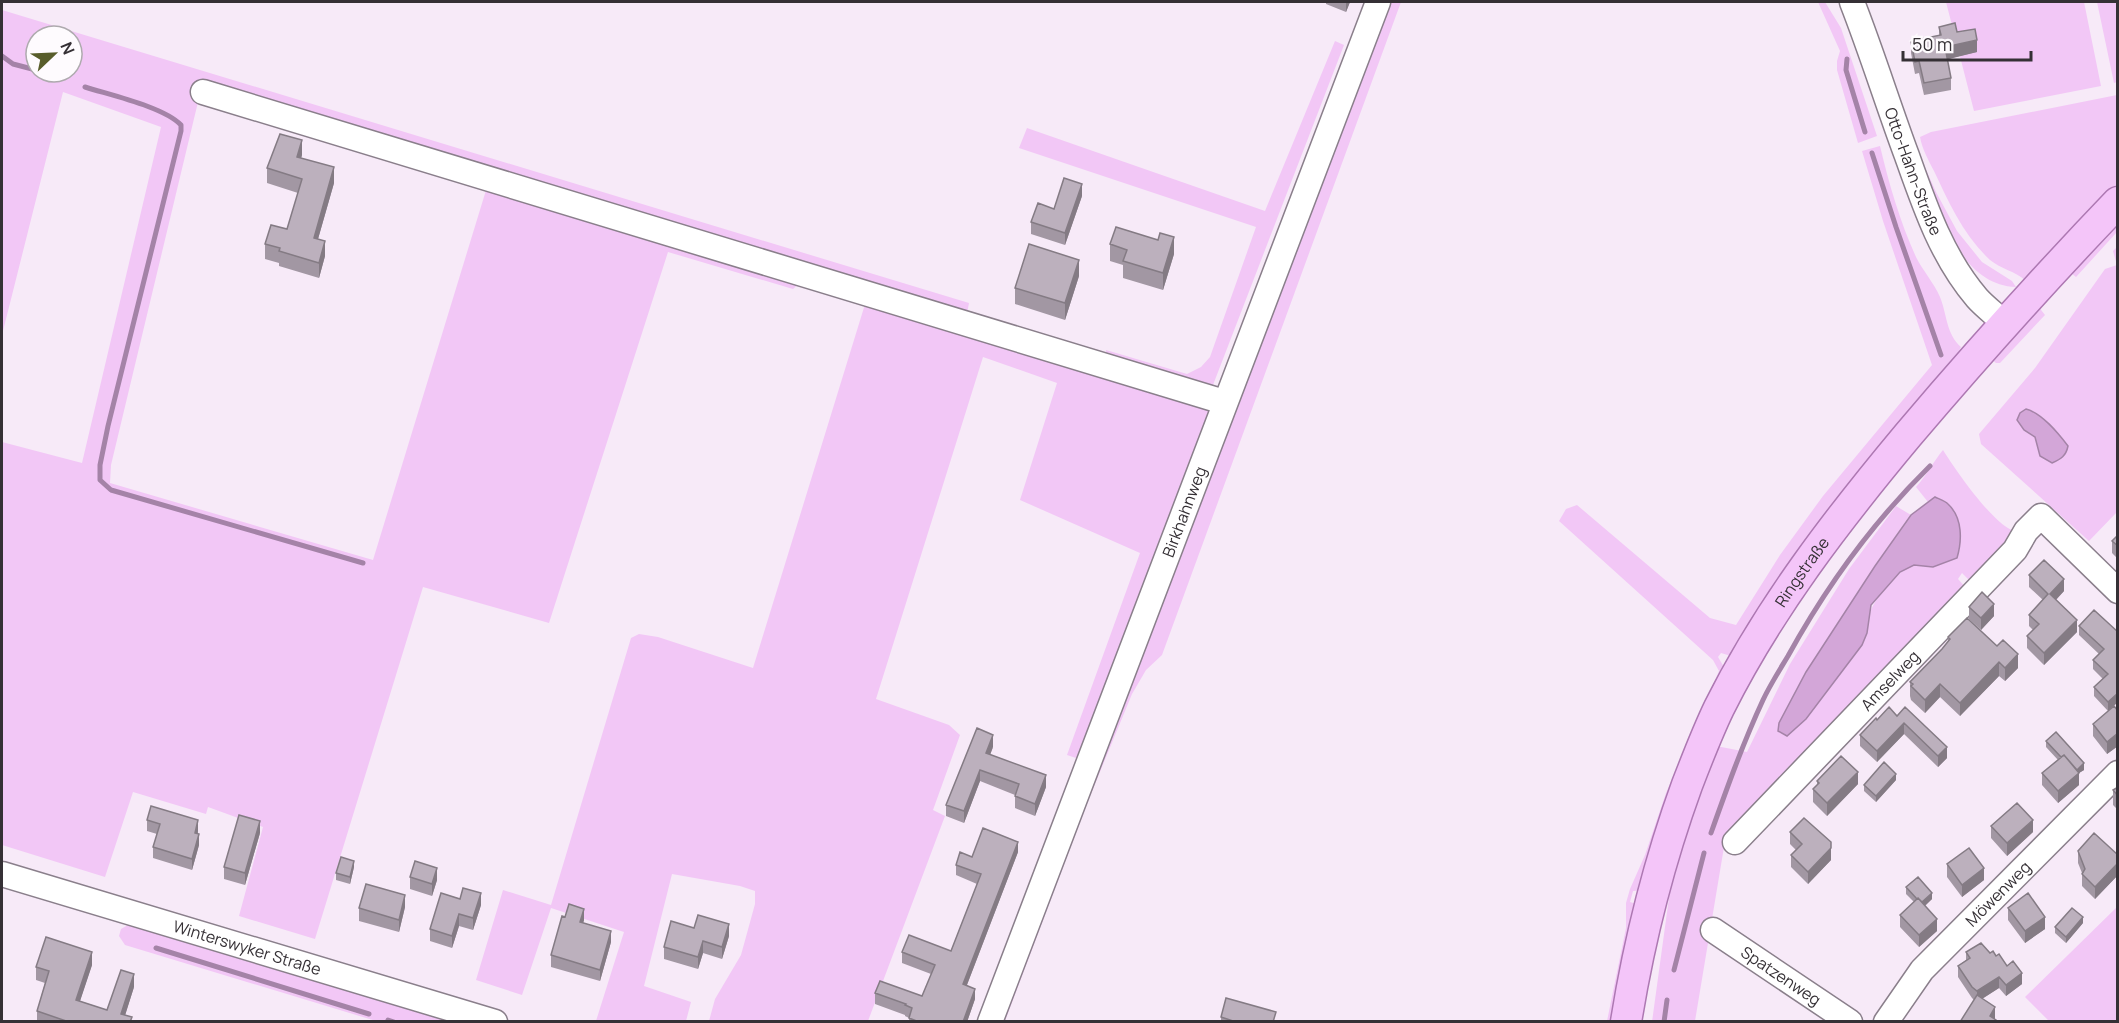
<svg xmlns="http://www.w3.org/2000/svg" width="2119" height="1023" font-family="Manrope,sans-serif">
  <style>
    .green { fill: #f2c7f6; fill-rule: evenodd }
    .water { fill: #d3a6d8; stroke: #a483a7; stroke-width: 1.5 }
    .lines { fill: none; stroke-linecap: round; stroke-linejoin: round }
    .stream { stroke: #a483a7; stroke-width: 5 }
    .minor-casing { stroke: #8a7f8b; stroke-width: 27 }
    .major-casing { stroke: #ad78b2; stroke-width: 33 }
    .minor { stroke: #fff; stroke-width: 24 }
    .major { stroke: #f4c5f9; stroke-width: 30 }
    .wall { fill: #a297a3 }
    .shaded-wall { fill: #847b84 }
    .building { fill: #bcb0bd; stroke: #847b84; stroke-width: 1.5 }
    .labels { text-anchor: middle; stroke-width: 4.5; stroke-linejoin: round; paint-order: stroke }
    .street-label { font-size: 16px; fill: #353035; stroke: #fefbfe }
  </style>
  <rect width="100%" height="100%" fill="#f7eaf8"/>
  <path class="green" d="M1385,2h16l-239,653 -16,15 -14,24 -44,107 -83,220 -11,1z
    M1818,2h7l16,26 36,108 -19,7 -21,-73v-9l3,-10z
    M1946,2h138l17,84 -127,25z
    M2097,2h20v80l-3,1z
    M2,10l967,293 -3,16 -763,-232 -3,9 149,45 6,4 -1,4 -156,-47 -87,363 -1,18 263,77 114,-373 -109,-33 -11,-1 9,-4 833,253 5,4 -2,11 -130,340 -6,1 -9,-3 73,-202 -120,-53 37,-117 -74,-26 -107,342 73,26 11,10 -27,75 12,6 -77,205h-159l6,-22 26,-44 14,-51v-13l-15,-5 -68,-12 -28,112 47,16 -5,19h-90l28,-89 -73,-24 -29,87 -46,-15 27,-90 48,15 80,-267 8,-4 19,3 95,31 113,-367 -65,-19 -8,7 -125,-37 -119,371 -126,-36 -108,352 -76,-23 24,-89 -55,-20 -2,7 -73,-22 -28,85 -103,-32v-403l80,21 79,-336 -98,-35 -61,243zM36,36h36v36h-36z
    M1335,41l9,4 -131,340 -11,1 -97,-26 1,-10 81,24 14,-7 9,-10 46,-130 -237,-79 8,-20 238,83z
    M2117,95v93l-91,93c-11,-10 -25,-12 -36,-21 -26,-24 -41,-57 -56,-89 -5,-10 -12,-22 -14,-34l11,-5z
    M1914,143l22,49 21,39 25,31 30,19 4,6c-63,-2 -84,-96 -102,-144z
    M1880,146c9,38 20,76 36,111 7,14 18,26 24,40 7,17 6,37 21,50l-7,13 -223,296 -10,-3 -3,4 6,10 -80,223 -11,1 -3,11 10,3 -26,116h-7l19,-93v-25l4,-14 15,-34 21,-62 53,-122 -6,-11 -154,-139 7,-12 11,-4 133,113 26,7 44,-70 43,-59 109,-131 -49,-144 -21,-70z
    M2117,217v15l-41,45 -5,-4z
    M2117,247v265l-28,29 -108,-97 -2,-10 56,-66 70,-99 12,-4 -4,-14z
    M2038,306l7,9 -45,48h-4l-5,-4z
    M1943,450c12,19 52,78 74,82l-45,51 -10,-10 -4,6 8,9 -240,247 -31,186 -43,1 25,-183 34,-94 36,7 43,-88 59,-95 47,-63 15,9c-48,67 -93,135 -132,208l90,-107c3,-15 29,-48 45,-51 6,-1 14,1 19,2l2,-70 -7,5 -12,-15c11,-12 17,-25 27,-37z
    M2117,907v114h-68l-24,-24z
    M128,925l320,96h-72l-251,-76 -6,-9 2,-7z"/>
  <path class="water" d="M2026,409c16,4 32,24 42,37 -2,10 -7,13 -16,17l-12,-7 -5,-19 -11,-7 -7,-10 3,-7z
    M1935,497c4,2 10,4 13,7 15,14 14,37 9,54l-24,9 -19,-2 -14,7 -29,33 -4,28 -5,12 -56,74 -19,17 -9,-5 1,-8 27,-51 69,-106 36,-51z"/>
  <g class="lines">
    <path class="stream" d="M2,56l11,8 23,6
      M1847,59l-1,11 19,62
      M43,72l10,3
      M85,87c25,8 79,20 96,38v6l-73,295 -8,39v15l11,10 252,73
      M1872,153l24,74 45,128
      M1711,833c16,-45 32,-90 52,-133 7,-15 16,-29 25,-44 38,-69 85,-134 142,-190
      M156,948l213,66
      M1674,970l30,-117
      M388,1020l6,2
      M1664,1022l3,-22"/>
    <defs>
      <g id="minor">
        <path id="s1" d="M1852,2c20,51 36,103 55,154 18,51 35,101 70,142 8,9 19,17 27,25"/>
        <path d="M203,92l1021,310"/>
        <path id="s2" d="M1735,842l280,-292 11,-19 15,-15 77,75"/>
        <path id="s3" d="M2,874l493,148"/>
        <path id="s4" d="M1713,930l137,92"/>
        <path id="s5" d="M990,1022l388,-1020"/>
        <path id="s6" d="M1886,1022l36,-52 196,-197"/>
      </g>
      <g id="major">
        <path id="s7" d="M1626,1022c13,-81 33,-160 61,-237 10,-26 20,-52 32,-77 50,-100 118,-188 189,-273 68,-80 137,-157 210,-233"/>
      </g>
    </defs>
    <use href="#minor" class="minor-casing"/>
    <use href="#major" class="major-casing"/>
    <use href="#minor" class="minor"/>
    <use href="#major" class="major"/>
  </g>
  <path class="wall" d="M1326,2h24l-4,10 -20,-8z
    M1939,27l18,5 20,20 -30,7 4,19v12l-27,5 -5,-22 -4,1 -4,-21v-12l28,-5z
    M302,155l-1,3 33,25 -16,56 7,17 -6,22 -40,-12v-3l-14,-4v-15l22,-15 11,-36 -31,-10v-15z
    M1082,196l-17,49 -34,-11v-12l23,-13z
    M1110,244l64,10 -11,36 -40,-12v-13l-13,-4z
    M1079,276l-14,44 -50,-16v-16z
    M2118,535v24l-6,-6v-12z
    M2029,575l35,16 -8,9 21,32 -33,33 -17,-17v-12l6,-6 -4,-4v-11l14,-15 -14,-13z
    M1969,607l25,9 -13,14 -12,-11z
    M2079,626l39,6v70l-10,9 -14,-15v-9l9,-8 -10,-10v-9l6,-6 -20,-19z
    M1948,637l70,31 -13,13 -6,-5 -39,40 -20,-19 -15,16 -14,-13 -1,-4v-14l32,-33 6,-7z
    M2118,711v35l-11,8 -14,-18v-12z
    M1897,716l50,42 -9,9 -34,-33 -27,28 -17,-16v-11l17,-15z
    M2046,741l38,29 -5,3v12l-21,18 -16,-18v-12l16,-13 -12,-13z
    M993,747l-3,8 56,32 -11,29 -20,-8v-13l-35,-14 -16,42 -18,-7v-11z
    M1896,780l-20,22 -12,-11v-6z
    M1817,781l41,3 -31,32 -14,-14v-13l4,-4z
    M2118,787v23l-5,-5v-15z
    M147,820l51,11v3l1,11 -7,25 -39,-12v-11l4,-13 -10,-3z
    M1991,826l42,6 -26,24 -16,-18z
    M1790,832l41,28 -23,24 -17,-17v-12l5,-5 -6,-6z
    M260,833l-15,52 -21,-6v-12z
    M2078,851l40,4v20l-23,24 -13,-13v-13l-4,-10z
    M1018,852l-51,133 8,14 -8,23h-58v-4l-4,-2v-1l-30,-11v-11l47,3 9,-22 -29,-11v-11l49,-1 26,-67 -21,-9v-10l16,-8z
    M1947,864l37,16 -22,17 -15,-20z
    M354,867l-4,17 -14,-4v-7z
    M410,877l27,3 -5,16 -22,-7z
    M1906,887l26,12 -7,7 12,25 -18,16 -19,-20v-12l14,-13 -8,-8z
    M441,893l40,12 -8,25 -14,-4 -7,22 -22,-7v-12z
    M405,907l-6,25 -40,-11v-13z
    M2008,908l37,21 -20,14 -17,-23z
    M565,917l19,3 -1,3 28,19 -11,39 -49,-14v-12z
    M2083,923l-17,20 -11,-10v-6z
    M694,928l35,8 -7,23 -19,-6 -5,16 -34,-10v-12z
    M1966,952l24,1 6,3 11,10 15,18 -16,12 -7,-8 -17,11 14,23 -24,-24 -14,-21v-11l8,-6z
    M92,965l-12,36 27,9 27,-23 -9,28 7,7h-95v-11l8,-28 -9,-3v-13z
    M1221,1017l55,5h-55z"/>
  <path class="shaded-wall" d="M1346,2h4l-4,10z
    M1977,40v12l-32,8v-13z
    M302,140v15l-5,17v-15z
    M334,167v16l-20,70v-15z
    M1082,184v12l-17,49v-12z
    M1174,237v17l-11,36v-17z
    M325,241v15l-6,22v-15z
    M1079,260v16l-14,44v-17z
    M2064,579v12l-14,15v-12z
    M1994,604v12l-13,14v-12z
    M2077,620v12l-33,33v-12z
    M2018,654v14l-13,13v-13z
    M1999,662v14l-39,40v-13z
    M1940,684v13l-15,16v-13z
    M2118,693v9l-10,9v-9z
    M1904,723v11l-27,28v-11z
    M2118,733v13l-11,8v-12z
    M993,735v12l-7,18v-12z
    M1947,747v11l-9,9v-11z
    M2084,763v7l-5,3v12l-21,18v-12l16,-19z
    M980,770v11l-16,42v-12z
    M1858,772v12l-31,32v-13z
    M1896,774v6l-20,22v-6z
    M1046,775v12l-11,29v-12z
    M198,820v11l-3,13v-11z
    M2033,820v12l-26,24v-13z
    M260,821v12l-15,52v-12z
    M199,834v11l-7,25v-11z
    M1018,842v10l-55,143v-11z
    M1831,848v12l-23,24v-12z
    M354,861v6l-4,17v-7z
    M2118,863v12l-23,24v-12z
    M437,868v12l-5,16v-12z
    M1984,868v12l-22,17v-12z
    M481,893v12l-8,25v-12z
    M1932,893v6l-11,10v-6z
    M405,895v12l-6,25v-12z
    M584,909v11l-4,13v-11z
    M459,914v12l-7,22v-12z
    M2045,917v12l-20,14v-12z
    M2083,917v6l-17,20v-6z
    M1937,919v12l-18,16v-12z
    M729,924v12l-7,23v-12z
    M611,931v11l-11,39v-11z
    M703,941v12l-5,16v-12z
    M92,952v13l-16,48v-13z
    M2022,973v11l-16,12v-11z
    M134,974v13l-11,35 -2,-8z
    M1999,977v11l-22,14v-11z
    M975,989v10l-8,23h-4z
    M1995,1007v14l1,-1v2h-6v-6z"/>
  <path class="building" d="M1955,23l2,9 18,-3 2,11 -32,7 6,31 -27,5 -5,-22 -4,1 -4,-21 30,-6 -2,-8z
    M280,134l22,6 -5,17 37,10 -20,71 11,3 -6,22 -40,-12 1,-3 -15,-4 6,-19 16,4 15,-50 -35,-11z
    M1064,178l18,6 -17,49 -34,-11 7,-19 16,6z
    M1116,227l42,13 2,-7 14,4 -11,36 -40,-12 4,-11 -17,-6z
    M1029,244l50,16 -14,43 -50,-15z
    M2118,535v11l-6,-5z
    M2044,560l20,19 -14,15 27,26 -33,33 -17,-17 12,-12 -10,-9 19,-21 -19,-19z
    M1982,592l12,12 -13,14 -12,-11z
    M2094,610l24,22v61l-10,9 -14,-15 14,-13 -15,-14 11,-11 -25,-23z
    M1967,618l30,28 6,-6 15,14 -13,14 -6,-6 -39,41 -20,-19 -15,16 -14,-14 2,-2 -3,-2 32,-33 8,-10 -2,-2z
    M2114,706l4,5v22l-11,9 -14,-18z
    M1889,707l8,9 8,-9 42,40 -9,9 -34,-33 -27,28 -17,-16 16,-17 1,2z
    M977,728l16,7 -7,18 60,22 -11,29 -20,-8 4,-12 -39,-14 -16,41 -18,-6z
    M2056,732l28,31 -7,7 -13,-15 -3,2 -15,-16z
    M2064,755l15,18 -21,18 -16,-18z
    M1841,756l17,16 -31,31 -14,-14 6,-6 -2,-2z
    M1884,762l12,12 -20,22 -12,-11z
    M2118,787v9l-5,-6z
    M2017,803l16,17 -26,23 -16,-17z
    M151,806l47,14 -3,13 4,1 -7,25 -39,-12 7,-23 -13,-4z
    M239,815l21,6 -15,52 -21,-6z
    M1804,818l27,24v6l-23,24 -17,-17 11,-11 -12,-12z
    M983,828l35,14 -55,142 12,5 -12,33h-44l-10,-4 3,-10 -7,-3 1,-1 -31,-11 5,-12 42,15 13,-31 -33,-13 7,-17 42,16 30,-77 -25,-9 4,-13 12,5z
    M2094,833l24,22v8l-23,24 -13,-13 3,-5 -7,-18z
    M1969,848l15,20 -22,17 -15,-21z
    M341,857l13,4 -4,16 -14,-4z
    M415,861l22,7 -5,16 -22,-7z
    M1918,877l14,16 -10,9 -4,-4 -1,1 -11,-12z
    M366,884l39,11 -6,25 -40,-12z
    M463,888l18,5 -8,25 -14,-4 -7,22 -22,-7 11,-36 19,6z
    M2028,893l17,24 -20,14 -17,-23z
    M1918,898l19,21 -18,16 -19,-20z
    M569,904l15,5 -4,13 31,9 -11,39 -49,-15 11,-39 3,1z
    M2072,908l11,9 -17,20 -11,-10z
    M698,915l31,9 -7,23 -19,-6 -5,16 -34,-10 7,-26 23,7z
    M46,937l46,15 -16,48 31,10 14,-40 13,4 -13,40 11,3 -2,5h-61l-32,-11 12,-40 -13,-4z
    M1981,943l9,10 3,-2 3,5 3,-2 8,12 6,-5 9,12 -16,12 -7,-8 -22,14 -5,-4 -14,-21 12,-8 -4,-6z
    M1977,995l18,12 -5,9 6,4 -1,2h-35z
    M1226,998l50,14 -3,10h-37l-15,-5z"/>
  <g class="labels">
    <g class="street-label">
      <text dy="6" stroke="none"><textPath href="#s1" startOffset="180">Otto-Hahn-Straße</textPath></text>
      <text dy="6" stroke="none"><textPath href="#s5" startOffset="546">Birkhahnweg</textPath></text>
      <text dy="6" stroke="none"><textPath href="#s7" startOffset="488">Ringstraße</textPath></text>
      <text dy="6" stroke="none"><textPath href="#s2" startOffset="224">Amselweg</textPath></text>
      <text dy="6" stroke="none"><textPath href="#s6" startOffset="171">Möwenweg</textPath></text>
      <text dy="6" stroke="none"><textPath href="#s3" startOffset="256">Winterswyker Straße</textPath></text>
      <text dy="6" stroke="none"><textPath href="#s4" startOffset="82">Spatzenweg</textPath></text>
    </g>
  </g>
  <rect width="2119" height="1023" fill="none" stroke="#353035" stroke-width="6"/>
  <g transform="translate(54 54) rotate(67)"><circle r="28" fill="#fefbfe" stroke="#aeaaae" stroke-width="1.5"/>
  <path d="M0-4.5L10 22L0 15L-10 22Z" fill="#585d2b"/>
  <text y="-9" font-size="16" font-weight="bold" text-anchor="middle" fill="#353035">N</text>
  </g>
  <path d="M1903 51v9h128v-9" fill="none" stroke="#353035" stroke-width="3"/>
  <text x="1912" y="51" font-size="18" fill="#353035" stroke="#fefbfe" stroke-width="4.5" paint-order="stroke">50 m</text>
</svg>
